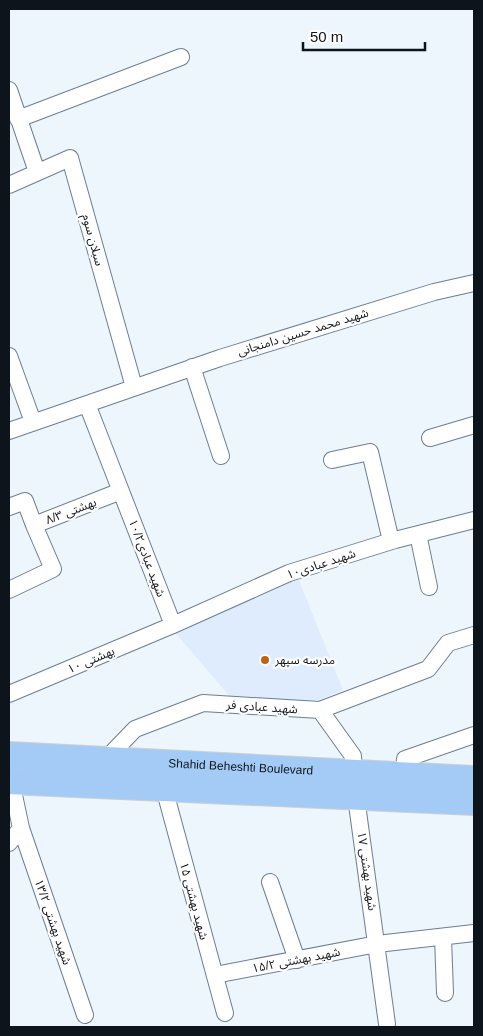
<svg xmlns="http://www.w3.org/2000/svg" width="483" height="1036" font-family="Helvetica,'Noto Sans Arabic',sans-serif">
  <style>
    .built { fill: #deecfd }
    .lines { fill: none; stroke-linecap: round; stroke-linejoin: round }
    .minor-casing { stroke: #6d7e91; stroke-width: 18 }
    .primary-casing { stroke: #cfd0d1; stroke-width: 28 }
    .minor { stroke: #fff; stroke-width: 16 }
    .primary { stroke: #a3cbf5; stroke-width: 26 }
    .poi-dot { fill: #c06215; stroke: #fff; stroke-width: 2 }
    .labels { text-anchor: middle; stroke-width: 4.5; stroke-linejoin: round; paint-order: stroke }
    .street-label { font-size: 12px; fill: #0e141b; stroke: #fff }
    .poi-label { font-size: 12px; fill: #0e141b; stroke: #fff; text-anchor: start }
  </style>
  <rect width="100%" height="100%" fill="#edf5fd"/>
  <path class="built" d="M298,578l45,112 -24,10h-86l-60,-70z"/>
  <g class="lines">
    <defs>
      <path id="minor" d="M9,90l28,82
        M18,119l163,-62
        M9,185l61,-27 64,229
        M9,356l24,66
        M192,367l29,89
        M87,404l86,221
        M9,431l211,-73 214,-66 40,-9
        M430,438l44,-13
        M332,460l38,-8 21,89
        M9,507l16,-6 9,24 87,-34
        M418,534l11,53
        M9,590l44,-21 -19,-44
        M9,694l164,-69 116,-52 106,-33 79,-20
        M320,710l33,46 1,17
        M106,759l29,-30 68,-26 117,7 108,-41 20,-26 26,-8
        M403,775l2,-16 69,-24
        M164,788l61,225
        M356,797l31,227
        M21,828l64,187
        M9,843l12,-15 -10,-47
        M270,882l27,78
        M443,937l2,56
        M215,975l162,-31 97,-11"/>
      <g id="primary">
        <path id="s1" d="M9,755l465,24"/>
        <path d="M9,781l465,21"/>
      </g>
    </defs>
    <use href="#minor" class="minor-casing"/>
    <use href="#primary" class="primary-casing"/>
    <use href="#minor" class="minor"/>
    <use href="#primary" class="primary"/>
  </g>
  <circle class="poi-dot" cx="265" cy="660" r="5"/>
  <g class="labels">
    <g class="street-label">
      <text transform="translate(93 240) rotate(75)" y="4">سبلان سوم</text>
      <text transform="translate(303 332) rotate(-17)" y="4">شهید محمد حسین دامنجانی</text>
      <text transform="translate(71 511) rotate(-21)" y="4">بهشتی ۸/۳</text>
      <text transform="translate(147 558) rotate(69)" y="4">شهید عبادی۱۰/۲</text>
      <text transform="translate(321 564) rotate(-18)" y="4">شهید عبادی۱۰</text>
      <text transform="translate(91 660) rotate(-23)" y="4">بهشتی ۱۰</text>
      <text transform="translate(262 707) rotate(4)" y="4">شهید عبادی فر</text>
      <text dy="4" stroke="none"><textPath href="#s1" startOffset="232">Shahid Beheshti Boulevard</textPath></text>
      <text transform="translate(367 871) rotate(82)" y="4">شهید بهشتی ۱۷</text>
      <text transform="translate(194 901) rotate(75)" y="4">شهید بهشتی ۱۵</text>
      <text transform="translate(53 922) rotate(71)" y="4">شهید بهشتی ۱۳/۲</text>
      <text transform="translate(296 960) rotate(-11)" y="4">شهید بهشتی ۱۵/۲</text>
    </g>
    <g class="poi-label">
      <text x="275" y="664">مدرسه سپهر</text>
    </g>
  </g>
  <rect width="483" height="1036" fill="none" stroke="#0e141b" stroke-width="20"/>
  <path d="M303 42v8h122v-8" fill="none" stroke="#0e141b" stroke-width="2.5"/>
  <text x="310" y="42" font-size="15" fill="#0e141b" stroke="#ffffff" stroke-width="4" paint-order="stroke">50 m</text>
</svg>
